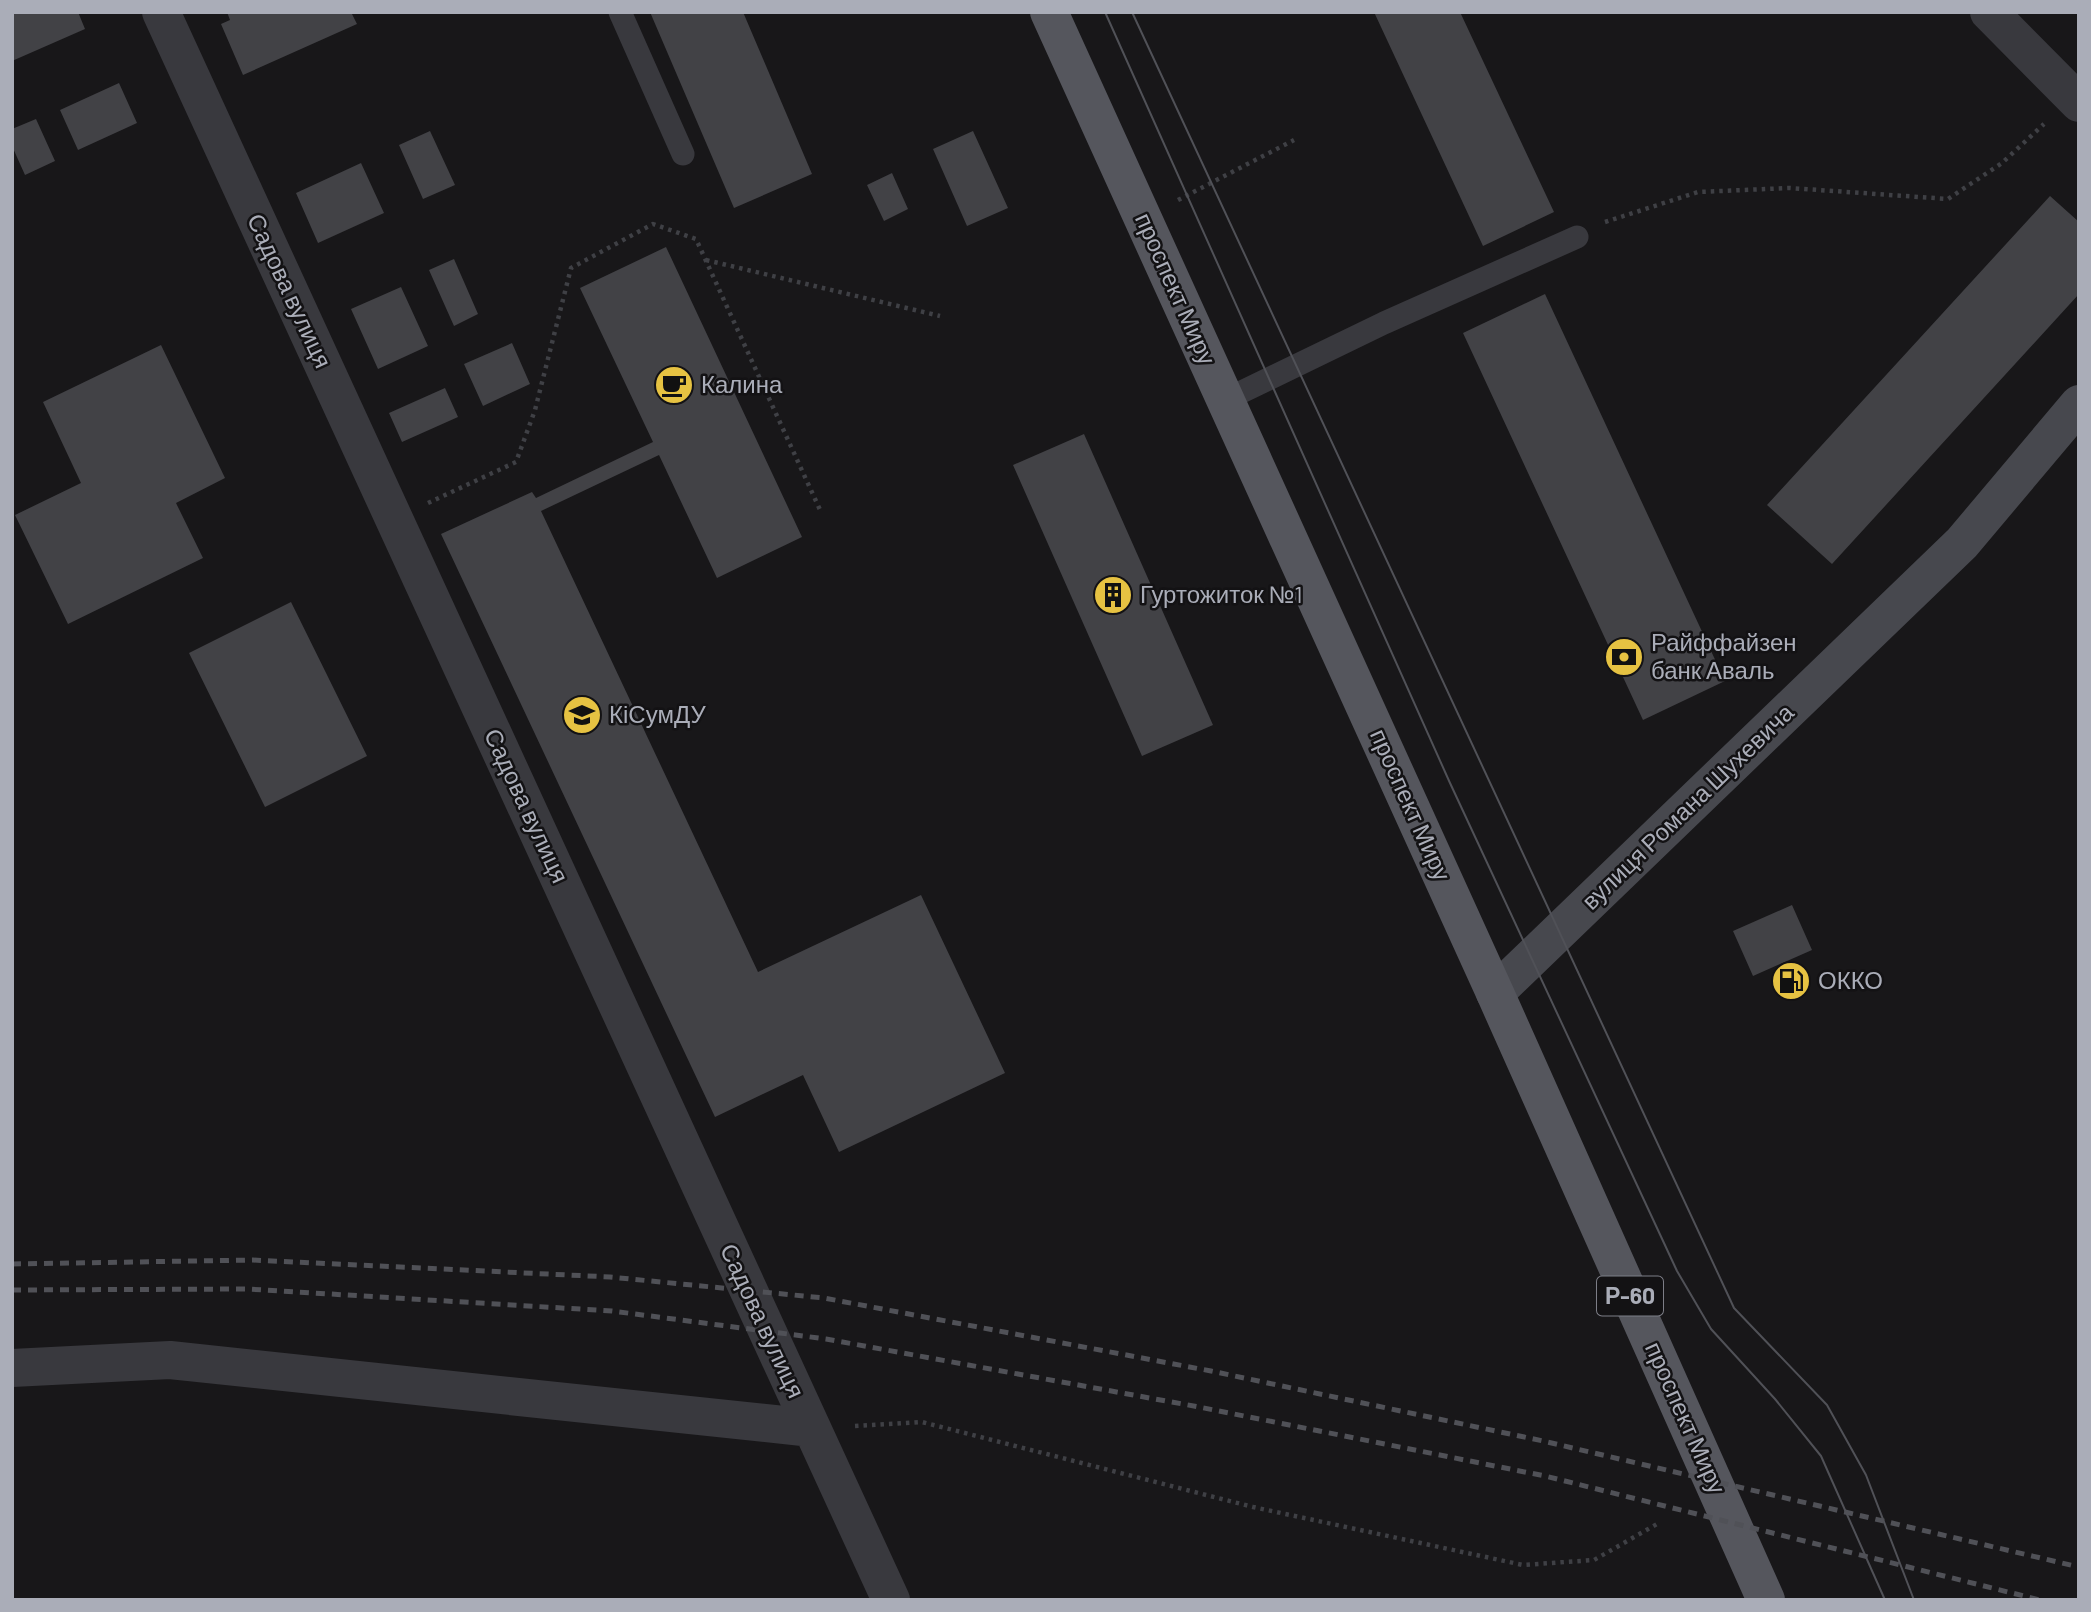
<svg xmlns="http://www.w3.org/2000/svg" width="2091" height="1612" font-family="Barlow,sans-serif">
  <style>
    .building { fill: #424246 }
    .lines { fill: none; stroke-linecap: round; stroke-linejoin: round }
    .path { stroke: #3f4045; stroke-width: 4.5; stroke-dasharray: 3.5 5; stroke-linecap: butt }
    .service { stroke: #39393e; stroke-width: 23 }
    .minor { stroke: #39393e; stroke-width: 38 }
    .secondary { stroke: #47484e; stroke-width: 38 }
    .primary { stroke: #55565d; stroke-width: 38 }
    .tram { stroke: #505157; stroke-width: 2 }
    .rail { stroke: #505157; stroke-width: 5; stroke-dasharray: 9 7; stroke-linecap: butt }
    .labels { text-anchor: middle; stroke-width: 5; stroke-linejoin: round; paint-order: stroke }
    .shield { fill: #131214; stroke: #7d7e87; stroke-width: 2 }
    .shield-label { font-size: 23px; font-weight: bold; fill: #aaadb8 }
    .street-label { font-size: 24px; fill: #aaadb8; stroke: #131214 }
    .poi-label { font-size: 24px; fill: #aaadb8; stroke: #131214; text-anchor: start }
  </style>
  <rect width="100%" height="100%" fill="#181719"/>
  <path class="building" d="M12,12h66l7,17 -73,32z
    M227,12h124l6,12 -114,51 -22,-51 9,-4z
    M650,12h93l69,162 -78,34z
    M1374,12h86l94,200 -71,34z
    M119,83l18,40 -59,27 -18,-40z
    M36,119l19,42 -30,14 -13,-29v-17z
    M430,131l25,54 -32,14 -24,-54z
    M973,131l35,77 -41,18 -34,-77z
    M361,163l23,50 -66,30 -22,-50z
    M892,173l16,36 -24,12 -17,-36z
    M2050,196l29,26v72l-247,270 -65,-59z
    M666,247l136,290 -85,41 -58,-123 -118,56 217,461 163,-77 84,178 -166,79 -36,-77 -88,42 -274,-583 91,-42 4,6 117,-56 -73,-154z
    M454,259l24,55 -24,12 -25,-56z
    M401,287l27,59 -50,23 -27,-60z
    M1545,294l180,387 -82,39 -180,-387z
    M512,343l18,41 -47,22 -19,-42z
    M161,345l64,133 -49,25 27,55 -135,66 -53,-109 66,-32 -38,-81z
    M445,388l13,29 -56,25 -13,-29z
    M1084,434l129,291 -71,31 -129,-291z
    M291,602l76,154 -102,51 -76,-154z
    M1792,905l20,45 -59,26 -20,-45z"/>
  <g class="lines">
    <path class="path" d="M1178,200l116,-60
      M1605,222l93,-30 92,-4 158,11 54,-36 42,-39
      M706,260l234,56
      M428,503l88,-41 19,-52 36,-142 82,-44 43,15 125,273
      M855,1426l67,-4 331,85 270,58 71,-5 63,-36"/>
    <path class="service" d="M620,12l63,142
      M1225,400l159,-77 193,-86"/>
    <path class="minor" d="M161,12l730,1588
      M1989,12l90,91
      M12,1368l158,-8 642,68"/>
    <path class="secondary" d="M1495,993l467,-450 117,-139"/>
    <path class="primary" d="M1049,12l446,981 271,607"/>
    <path class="tram" d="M1105,12l345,771 227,488 34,58 64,70 46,57 64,144
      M1132,12l602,1296 93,97 39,70 48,125"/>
    <path class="rail" d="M12,1264l241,-4 357,17 214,21 387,73 332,70 536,126
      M12,1290l235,-1 365,22 214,28 373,68 346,69 495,124"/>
  </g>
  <defs>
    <symbol id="cafe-disc" viewBox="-11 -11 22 22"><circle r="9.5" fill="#e6c242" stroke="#131214"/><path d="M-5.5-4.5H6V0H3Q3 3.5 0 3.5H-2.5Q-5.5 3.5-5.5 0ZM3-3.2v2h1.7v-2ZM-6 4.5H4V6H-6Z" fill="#111"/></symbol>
    <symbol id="building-disc" viewBox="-11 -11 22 22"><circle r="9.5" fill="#e6c242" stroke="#131214"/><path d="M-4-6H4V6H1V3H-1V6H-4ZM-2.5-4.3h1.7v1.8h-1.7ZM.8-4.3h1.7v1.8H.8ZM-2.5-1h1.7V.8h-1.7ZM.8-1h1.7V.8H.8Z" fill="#111"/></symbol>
    <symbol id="bank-disc" viewBox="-11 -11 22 22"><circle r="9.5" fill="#e6c242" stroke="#131214"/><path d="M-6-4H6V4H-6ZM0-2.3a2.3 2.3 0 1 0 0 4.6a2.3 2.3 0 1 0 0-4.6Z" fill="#111"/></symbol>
    <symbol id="university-disc" viewBox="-11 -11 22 22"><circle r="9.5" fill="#e6c242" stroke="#131214"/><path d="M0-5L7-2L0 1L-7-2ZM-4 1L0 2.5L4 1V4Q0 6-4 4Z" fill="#111"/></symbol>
    <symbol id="fuel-disc" viewBox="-11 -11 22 22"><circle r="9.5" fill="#e6c242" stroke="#131214"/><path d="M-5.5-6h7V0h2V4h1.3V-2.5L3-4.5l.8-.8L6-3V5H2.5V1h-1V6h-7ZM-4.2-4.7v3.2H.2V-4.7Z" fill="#111"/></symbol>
  </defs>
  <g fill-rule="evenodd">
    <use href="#cafe-disc" x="652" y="363" width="44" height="44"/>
    <use href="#building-disc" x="1091" y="573" width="44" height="44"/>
    <use href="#bank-disc" x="1602" y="635" width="44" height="44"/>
    <use href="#university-disc" x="560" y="693" width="44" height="44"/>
    <use href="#fuel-disc" x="1769" y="959" width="44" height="44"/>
  </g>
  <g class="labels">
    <rect class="shield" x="1597" y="1276.5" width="66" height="39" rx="5"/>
    <g class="shield-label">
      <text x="1630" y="1304">Р-60</text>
    </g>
    <g class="street-label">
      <text transform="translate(1175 289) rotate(66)" y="8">проспект Миру</text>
      <text transform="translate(289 291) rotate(65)" y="8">Садова вулиця</text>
      <text transform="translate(1410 805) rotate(66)" y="8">проспект Миру</text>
      <text transform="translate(526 806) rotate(65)" y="8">Садова вулиця</text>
      <text transform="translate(1688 807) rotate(-44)" y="8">вулиця Романа Шухевича</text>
      <text transform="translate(762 1321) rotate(65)" y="8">Садова вулиця</text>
      <text transform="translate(1685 1418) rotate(66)" y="8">проспект Миру</text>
    </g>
    <g class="poi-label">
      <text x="701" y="393">Калина</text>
      <text x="1140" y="603">Гуртожиток №1</text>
      <text x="1651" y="651">Райффайзен<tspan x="1651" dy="28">банк Аваль</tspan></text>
      <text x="609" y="723">КіСумДУ</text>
      <text x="1818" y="989">ОККО</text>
    </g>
  </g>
  <rect width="2091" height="1612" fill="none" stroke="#aaadb8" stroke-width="28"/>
</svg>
